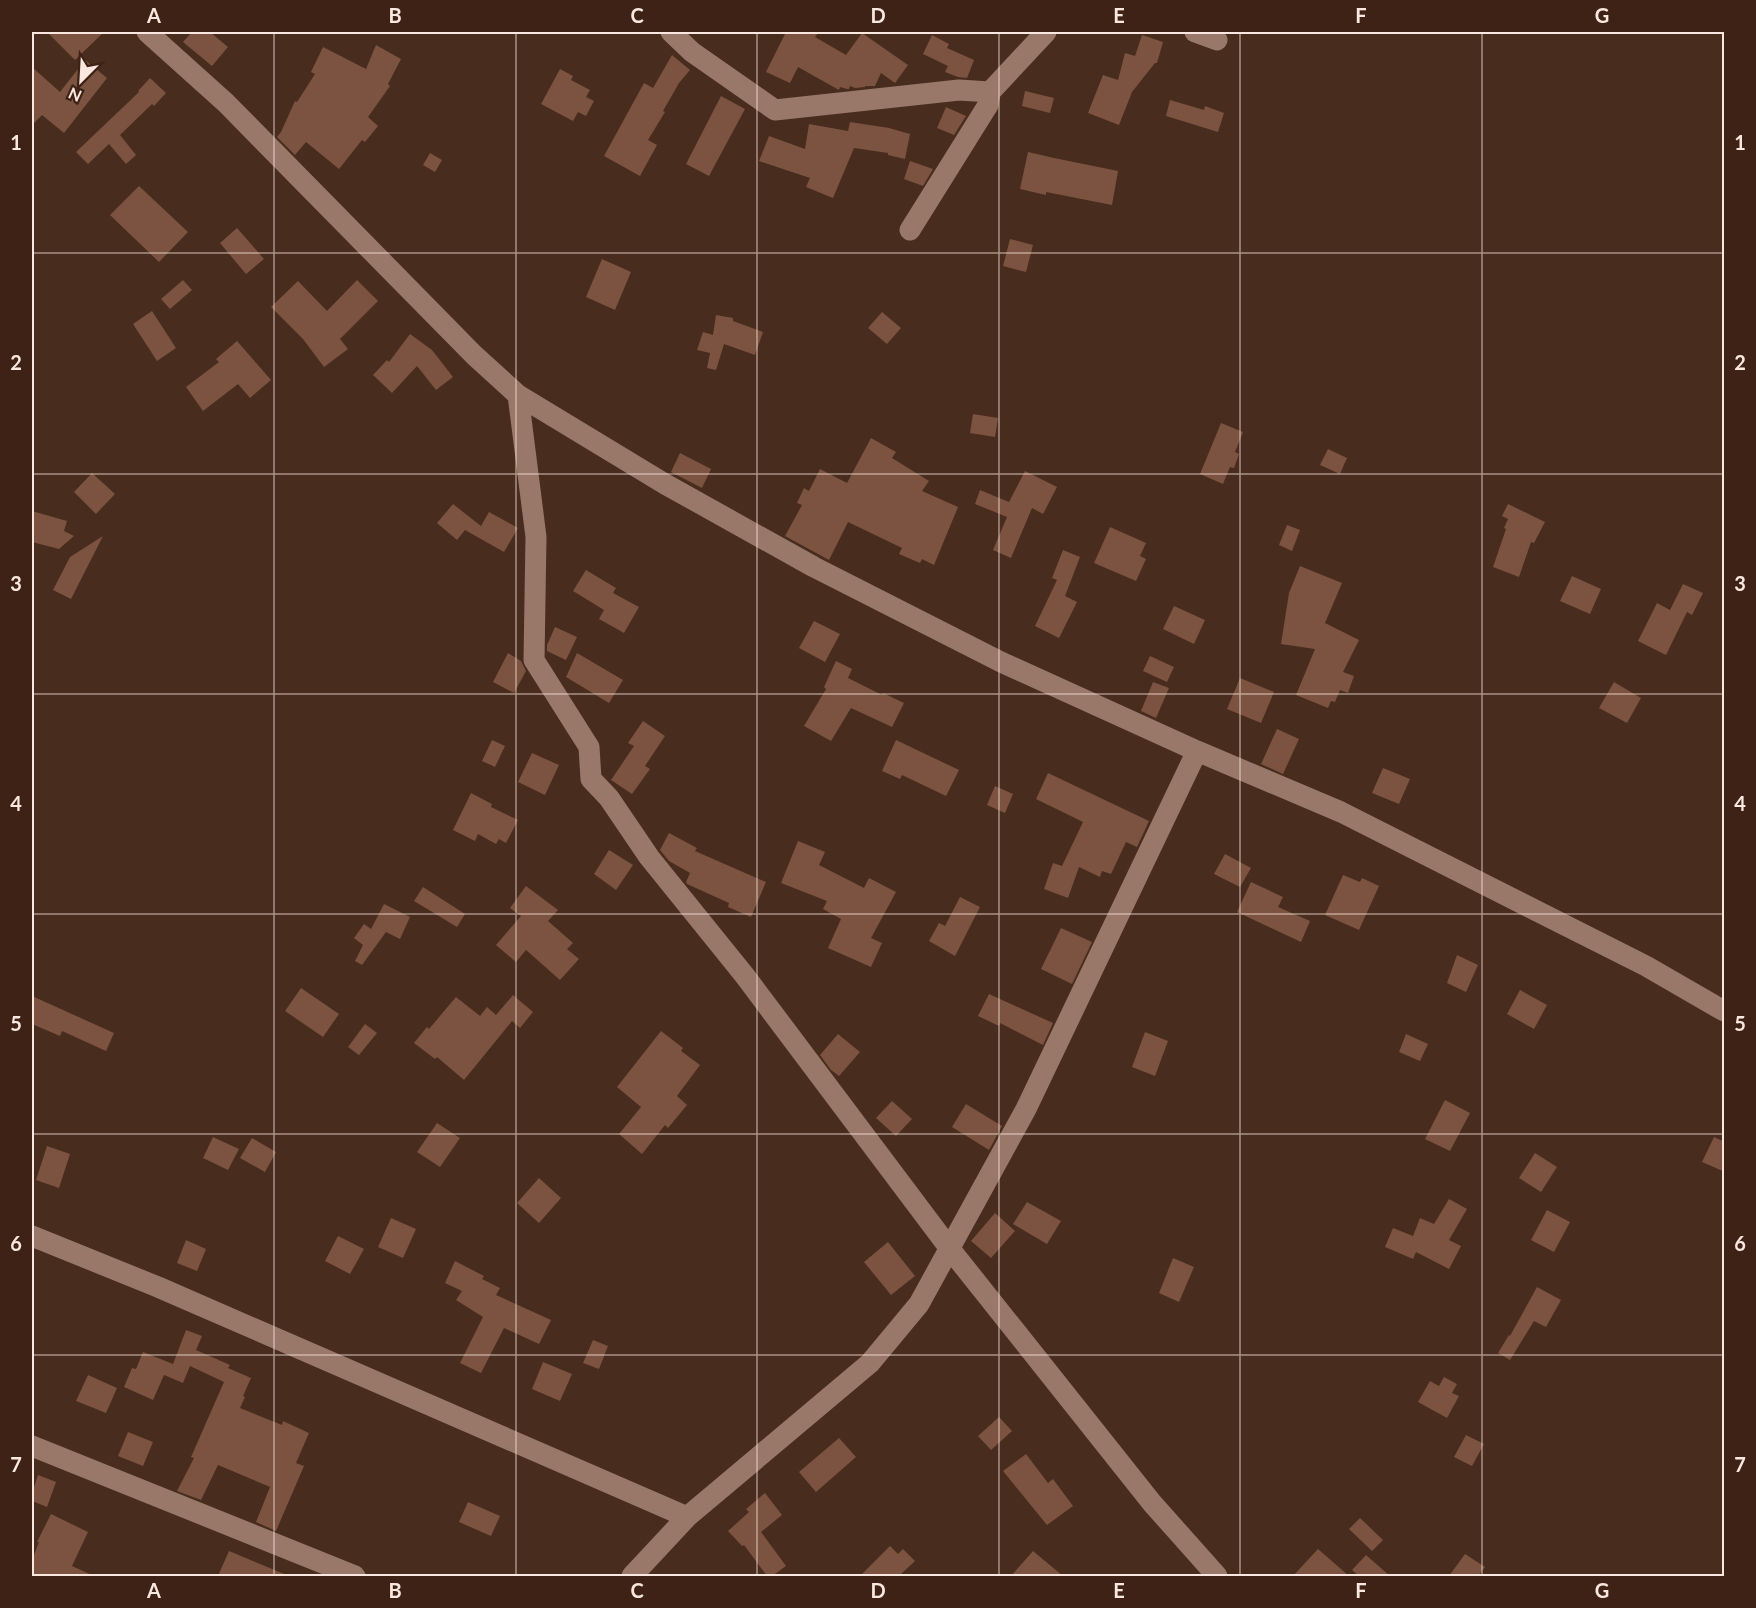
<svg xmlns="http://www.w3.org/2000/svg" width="1756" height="1608" font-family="Lato,sans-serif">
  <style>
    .building { fill: #7b5340 }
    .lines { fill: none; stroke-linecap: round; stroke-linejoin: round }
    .street { stroke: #997869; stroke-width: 21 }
    .grid { fill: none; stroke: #fae7df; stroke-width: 1.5; stroke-opacity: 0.55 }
    .neatline { fill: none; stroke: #fae7df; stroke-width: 2 }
    .grid-label { font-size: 20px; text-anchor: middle; font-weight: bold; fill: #fae7df }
  </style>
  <rect width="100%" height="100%" fill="#482c1e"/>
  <path class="building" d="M47,32h57l-29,28z
    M192,32h18l18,15 -16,19 -29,-24z
    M786,32h33l-4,5 31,18 16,-22 46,32 -13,18 -14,-10 -6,13h-10v1l-10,1 -5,-2 -1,3h-2l-7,-2 -1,3 -41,-23 -8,16 -24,-11z
    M932,35l17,9 -2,4 27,12 -7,18 -9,-1 -13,-5 3,-6 -25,-12z
    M1142,35l21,7 -6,21h-2l-23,29 -13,33 -31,-12 15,-38 15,5 7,-27 10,3z
    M376,45l25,14 -13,25 2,2 -22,31 10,9 -13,16 -3,-2 -23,29 -33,-27 -11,13 -18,-18 4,-5 14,-31 2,1 18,-28 -4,-2 12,-25 43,22z
    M672,55l18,15 -11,13 -16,28 2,1 -17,28 9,5 -17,31 -36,-20 40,-73 9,5z
    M85,60l22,18 -43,55 -22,-18 -10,10v-58l28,25z
    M560,69l13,7 -2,4 19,10 -4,7 8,4 -8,15 -8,-4 -5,9 -32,-17z
    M150,78l16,15 -12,13 -2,-2 -32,31 16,20 -10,9 -17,-20 -21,20 -12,-12 63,-60 -1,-1z
    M1025,91l29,7 -4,15 -28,-7z
    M721,96l24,13 -36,67 -23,-12z
    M1170,100l34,10 1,-4 19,7 -6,19 -52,-16z
    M946,107l20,9 -12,19 -17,-7z
    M850,122l39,6 21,6 -5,25 -17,-4v-2l-34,-5 -21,50 -27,-11 4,-9 -51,-17 10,-25 36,13 4,-25 39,7z
    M1028,152l26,6 64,13 -6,34 -66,-13v3l-26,-6z
    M430,153l12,7 -7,12 -12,-7z
    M910,161l23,8 -10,17 -19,-7z
    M139,186l49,46 -29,30 -49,-47z
    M237,228l27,31 -18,15 -26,-31z
    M1010,239l23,6 -7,27 -23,-6z
    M602,259l29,13 -16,38 -29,-13z
    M183,280l9,10 -22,19 -9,-10z
    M357,280l21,21 -38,38 8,10 -24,18 -21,-28 -32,-32 27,-26 29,30z
    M152,311l24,37 -19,13 -24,-37z
    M882,312l19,16 -14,16 -19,-16z
    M716,315l17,3v3l30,11 -8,23 -31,-11 -8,26 -9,-2 3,-15 -13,-3 6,-18 10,3z
    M410,334l22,16 21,27 -17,13 -19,-24 -25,27 -19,-18 14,-15 2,2z
    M237,341l34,39 -21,18 -12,-14 -35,27 -17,-24 33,-25 -3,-3z
    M973,414l25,4 -3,19 -25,-4z
    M1221,423l22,9 -8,20 4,2 -5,14 -4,-1 -7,17 -23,-10z
    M871,438l25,14 -4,6 37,23 -7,10 36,16 -24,58 -12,-6 -2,4 -21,-9 3,-6 -54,-26 -19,38 -44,-24 17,-31 -5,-2 7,-15 5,3 11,-22 27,14z
    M1328,449l19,9 -7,16 -20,-9z
    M680,453l31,16 -9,19 -31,-16z
    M1025,471l32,16 -14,27 -11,-6 -21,50 -18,-8 14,-33 -32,-13 5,-14 29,12z
    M92,473l23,21 -19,20 -22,-22z
    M453,504l28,22 8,-14 29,16 -14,24 -39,-22 -8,10 -20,-17z
    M1508,504l37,18 -11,21 -3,-1 -12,35 -26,-10 13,-38 -2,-1 4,-9 -6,-3z
    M32,511l35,10 -3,10 10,5 -15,13 -27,-7z
    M1287,525l13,5 -8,21 -13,-6z
    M1110,527l36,16 -6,13 6,3 -10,22 -42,-18z
    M103,536l-32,63 -18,-9 17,-33z
    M1063,550l17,7 -15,39 12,6 -18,36 -24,-12 22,-46 -5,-2z
    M1300,566l42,17 -17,40 34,17 -16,32 11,4 -6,17 -8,-3 -5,12 -4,-1 -3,7 -32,-13 19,-46 -34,-5 8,-51z
    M586,570l30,18 -3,5 26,14 -15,26 -25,-14 5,-9 -31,-19z
    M1572,576l29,13 -11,25 -30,-13z
    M1683,584l20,9 -11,22 -5,-3 -21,43 -28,-14 19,-38 13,7z
    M1174,606l31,14 -11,24 -31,-15z
    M814,621l26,13 -15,28 -26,-14z
    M555,627l22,10 -11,23 -19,-9v-6z
    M508,653l13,8 5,10 -12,22 -21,-11z
    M577,653l46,27 -14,23 -43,-26z
    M1150,656l24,11 -7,15 -24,-11z
    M836,661l16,8 -4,9 34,17 1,-2 21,10 -12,24 -41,-19 -20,33 -27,-15 22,-37 -2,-2z
    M1240,678l34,14 -13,31 -34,-14z
    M1153,682l16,6 -13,30 -15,-7z
    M1614,682l27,16 -14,25 -28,-15z
    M643,721l22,15 -20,30 5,3 -18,25 -21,-14 23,-34 -6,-3z
    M1277,729l22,10 -16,35 -22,-10z
    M492,740l13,6 -10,21 -13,-6z
    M896,740l63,30 -13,26 -44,-21 -2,4 -18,-8z
    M532,753l27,12 -14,30 -27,-13z
    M1383,768l27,11 -11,25 -27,-11z
    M1048,773l101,48 -12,26 -11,-5 -15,32 -9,-3 -2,6 -21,-10 -11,31 -24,-9 9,-26 9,3 21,-44 -47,-23z
    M995,786l18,8 -8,19 -18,-8z
    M471,793l21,11 -1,3 27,13 -12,23 -7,-4 -3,5 -18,-10 -3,7 -22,-11z
    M669,833l28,15 -2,3 71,31 -15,35 -23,-10 1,-4 -42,-19 -1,-2 4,-9 -21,-12 -9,-11z
    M798,841l27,11 -6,13 45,23 5,-10 27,14 -25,46 11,5 -11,24 -43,-19 13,-29 -18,-10 4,-8 -46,-18z
    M609,850l24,15 -17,25 -22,-16z
    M1225,854l26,14 -11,19 -26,-13z
    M1343,875l17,7 2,-4 17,8 -20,44 -34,-15z
    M1251,882l32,15 -5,10 32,14 -9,21 -64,-30z
    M526,886l32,24 -10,11 25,22 -6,6 12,10 -19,21 -34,-30 -10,12 -20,-17 25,-29 -11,-8z
    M423,887l42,27 -8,13 -43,-26z
    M960,897l20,10 -25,49 -26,-15 10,-18 6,3z
    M384,904l26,13 -10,22 -14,-7 -24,33 -7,-4 8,-16 -9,-7 10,-14 7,5z
    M1061,928l31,14 -20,42 -31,-15z
    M1457,955l21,10 -12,27 -19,-9z
    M301,988l38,26 -16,23 -38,-26z
    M1520,990l27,15 -13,24 -27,-15z
    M989,994l64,29 -10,22 -43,-22 -1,3 -21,-10z
    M513,995l20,17 -13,16 -8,-7 -48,59 -27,-23 -2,2 -21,-16 13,-16 2,2 27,-32 24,19 7,-9 9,8z
    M32,996l82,37 -8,18 -44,-20 -2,5 -28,-12z
    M365,1024l12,9 -18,22 -11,-8z
    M661,1031l22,17 -2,3 19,14 -23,31 10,9 -19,23 -3,-3 -23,29 -23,-20 22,-27 -24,-20z
    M1145,1032l23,9 -13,35 -23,-9z
    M838,1034l22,18 -21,24 -8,-6 -11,-15z
    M1406,1034l22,10 -8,17 -21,-9z
    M1445,1100l25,13 -20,38 -25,-12z
    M892,1101l20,18 -16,17 -20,-18z
    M966,1104l36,22 -13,24 -37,-23z
    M437,1123l23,15 -20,29 -23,-15z
    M213,1137l26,12 -11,21 -25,-12z
    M1714,1137l11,5v30l-23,-10z
    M252,1138l24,14 -11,20 -25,-14z
    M47,1146l23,8 -11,34 -23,-8z
    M1535,1153l22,14 -16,25 -22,-14z
    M539,1178l22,20 -22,25 -22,-20z
    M1449,1199l18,10 -18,31 12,6 -12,23 -33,-17 -3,7 -28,-12 8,-19 20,8 7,-18 14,6z
    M1027,1202l34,19 -14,23 -34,-20z
    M1547,1210l23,12 -16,30 -23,-12z
    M995,1213l20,18 -24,27 -20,-17z
    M391,1218l25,11 -13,29 -25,-11z
    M338,1236l26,13 -14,25 -25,-13z
    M186,1240l20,9 -9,22 -20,-8z
    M888,1242l27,34 -24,19 -27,-33z
    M1173,1258l21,9 -15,35 -20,-9z
    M455,1261l29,15 -2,3 18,9 -4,7 55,25 -12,24 -35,-16 -23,45 -21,-10 23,-46 -27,-17 6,-9 -17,-8z
    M1537,1287l24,13 -15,27 -12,-6 -24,39 -12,-7 11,-18 1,1z
    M186,1330l16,6 -6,14 34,15 -2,3 23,10 -8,18 2,1 -5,11 42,17 1,-4 26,12 -13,30 8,3 -28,65 -20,-9 14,-35 -52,-22 -17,35 -24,-9 17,-33 -3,-1 33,-75 -34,-16 -7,17 -19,-8 -11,25 -29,-13 8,-19 4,1 7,-17 30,12z
    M593,1340l15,6 -9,23 -16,-6z
    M543,1362l29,12 -12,27 -28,-12z
    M88,1375l29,13 -11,25 -30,-12z
    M1444,1377l13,7 -5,9 7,3 -12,22 -29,-16 12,-21 9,5z
    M999,1417l13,14 -21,19 -13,-14z
    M128,1432l25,10 -10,24 -25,-10z
    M1466,1435l18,9 -12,22 -18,-9z
    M839,1438l17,19 -40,35 -17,-20z
    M1026,1454l22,29 5,-4 20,27 -26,19 -44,-54z
    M38,1475l18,7 -9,25 -15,-6v-8z
    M765,1493l17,22 -21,17 25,34 -14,10h-5l-23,-31 -2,1 -14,-15 21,-19 -3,-3z
    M468,1502l32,14 -9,20 -32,-14z
    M51,1514l37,18 -16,34 22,10h-62v-16l7,-18h-2z
    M1360,1518l23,22 -11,11 -23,-22z
    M890,1546l8,8 5,-5 12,12 -16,15h-39z
    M1318,1549l31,27h-56z
    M229,1551l60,25h-71z
    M1033,1551l30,25h-52z
    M1465,1554l20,13 -7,9h-29z
    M1366,1555l24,21h-31l-7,-6z"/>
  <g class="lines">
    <path class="street" d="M147,32l79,71 248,252 44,40 147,89 149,83 187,95 196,89 144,61 305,154 78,45
      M671,32l21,20 83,58 184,-20 31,2
      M1195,32l22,8
      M910,230l78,-125 2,-13 56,-60
      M518,395l18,142 -2,123 55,87 2,32 18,19 40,59 96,119 205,273 202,254 65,73
      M32,1236l126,51 529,230
      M32,1446l323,130
      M632,1576l55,-59 183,-154 49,-59 107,-195 171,-358"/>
  </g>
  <path class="grid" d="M274,32v1544M516,32v1544M757,32v1544M999,32v1544M1240,32v1544M1482,32v1544M32,253h1692M32,474h1692M32,694h1692M32,914h1692M32,1134h1692M32,1355h1692"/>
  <rect width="1756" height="1608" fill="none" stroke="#3d2215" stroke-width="66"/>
  <g transform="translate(81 81) rotate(204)" stroke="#3d2215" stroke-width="4.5" paint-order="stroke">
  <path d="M0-4.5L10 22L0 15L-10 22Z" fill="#fae7df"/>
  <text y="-9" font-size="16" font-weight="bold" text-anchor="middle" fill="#fae7df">N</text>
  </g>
  <rect x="33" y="33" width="1690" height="1542" class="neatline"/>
  <g class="grid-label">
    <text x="154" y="23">A</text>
    <text x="395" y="23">B</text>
    <text x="637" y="23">C</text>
    <text x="878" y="23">D</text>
    <text x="1119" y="23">E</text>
    <text x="1361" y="23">F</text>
    <text x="1602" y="23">G</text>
    <text x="16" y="150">1</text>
    <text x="1740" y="150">1</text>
    <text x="16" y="370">2</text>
    <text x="1740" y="370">2</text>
    <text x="16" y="591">3</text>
    <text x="1740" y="591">3</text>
    <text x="16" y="811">4</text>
    <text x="1740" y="811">4</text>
    <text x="16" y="1031">5</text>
    <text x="1740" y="1031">5</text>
    <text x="16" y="1251">6</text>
    <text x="1740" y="1251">6</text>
    <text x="16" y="1472">7</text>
    <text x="1740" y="1472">7</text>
    <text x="154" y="1598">A</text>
    <text x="395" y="1598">B</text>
    <text x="637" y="1598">C</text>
    <text x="878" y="1598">D</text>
    <text x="1119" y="1598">E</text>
    <text x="1361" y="1598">F</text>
    <text x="1602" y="1598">G</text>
  </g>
</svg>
